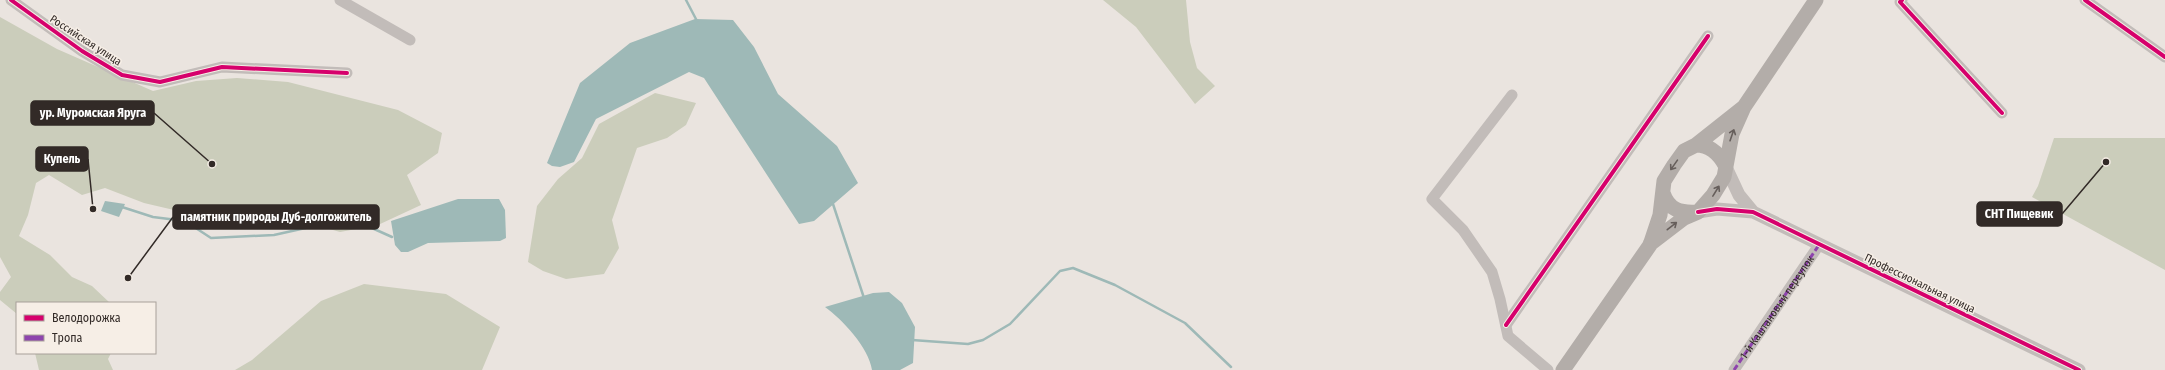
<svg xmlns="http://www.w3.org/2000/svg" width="2165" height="370" font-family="'Fira Sans Condensed',sans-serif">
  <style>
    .green { fill: #cbcdbb }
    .water { fill: #9eb9b7 }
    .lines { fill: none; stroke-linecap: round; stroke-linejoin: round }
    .stream { stroke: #9eb9b7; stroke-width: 2.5 }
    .minor { stroke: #c2bcb9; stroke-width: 11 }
    .tertiary { stroke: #c2bcb9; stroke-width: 13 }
    .secondary { stroke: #b3ada9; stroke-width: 15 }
    .quiet { stroke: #8e44ad; stroke-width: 3; stroke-dasharray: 6 3; stroke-linecap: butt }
    .cycleway-casing { stroke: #f6eee6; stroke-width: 6 }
    .cycleway { stroke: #d6006c; stroke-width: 4 }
    .oneway { stroke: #665e5b }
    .labels { text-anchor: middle; stroke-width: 3; stroke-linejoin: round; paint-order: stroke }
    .street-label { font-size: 11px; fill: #322a27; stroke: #f6eee6 }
    .leader { fill: none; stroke: #322a27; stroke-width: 1.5 }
    .callout-dot { fill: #322a27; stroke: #f6eee6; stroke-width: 1.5 }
    .callout { fill: #322a27; stroke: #322a27; stroke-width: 1.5 }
    .callout-label { font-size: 12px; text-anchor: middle; font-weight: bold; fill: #fff }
  </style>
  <rect width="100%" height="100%" fill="#eae4df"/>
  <path class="green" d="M1103,0h83l4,42 7,26 18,18 -20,18 -59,-77z
    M0,17l57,32 96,42 43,-10 41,-3 51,4 110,28 44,23 -4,20 -31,22 14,30 -43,20 -38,7 -35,-10 -53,6 -55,-1 -23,-17 -30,-7 -39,-15 -23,7 -33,-20 -13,8 -8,32 -9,21 31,19 22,22 20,9 18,17h-93v11l-17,-14v-8l11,-15 -11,-20z
    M655,93l41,10 -10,22 -19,13 -30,10 -25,72 7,28 -15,26 -38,5 -23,-8 -15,-9 9,-56 21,-27 24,-21 17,-34z
    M2054,138h111v132l-133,-73 6,-11z
    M364,284l82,10 54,33 -18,43h-247l17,-10 69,-59z
    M35,353h76l-3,6 5,11h-74z"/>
  <path class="water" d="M695,19l38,1 21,27 24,47 59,52 21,37 -44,38 -15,3 -95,-146 -15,-6 -93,47 -22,43 -14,5 -8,-1 -5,-3 33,-80 50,-40z
    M458,199h41l6,11 1,28 -6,3 -72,2 -20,9h-7l-6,-7 -4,-24z
    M105,201l20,3 -6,13 -18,-6z
    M889,292l13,11 13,24 -2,36 -13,7h-28c-3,-22 -30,-51 -47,-63l48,-14z"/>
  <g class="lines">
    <path class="stream" d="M686,0l11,21
      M833,204l31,94
      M122,207l31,10 32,4 26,17 63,-3 36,-8 53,-3 29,13
      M912,340l56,4 15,-4 27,-16 50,-53 13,-3 42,17 70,38 46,44"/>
    <g class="minor">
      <path d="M11,0l71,51 40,24 38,7 62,-15 125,6"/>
      <path d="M340,0l70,40"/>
      <path d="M1902,0l-2,2 102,111"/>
      <path d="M2085,0l80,57"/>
      <path d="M1512,95l-80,104 31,31 29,42 8,27 8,37 40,34"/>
      <path d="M1506,325l202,-289"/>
      <path id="s1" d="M1734,370l85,-125"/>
    </g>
    <path class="tertiary" d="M1725,165l14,30 14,17
      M1698,212l19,-3 36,3 326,158"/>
    <path class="secondary" d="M1696,145c14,0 23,9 29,20
      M1663,193c6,17 17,20 34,19
      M1650,244l34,-26 14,-6 15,-17 11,-18 8,-43 12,-27 72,-107
      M1563,370l87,-125 10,-30 4,-34 10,-16 10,-14 12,-6 48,-38"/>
    <path class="quiet" d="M1734,370l85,-125"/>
    <defs>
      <path id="cycleway" d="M11,0l71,51 40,24 38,7 62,-15 125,6
        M1902,0l-2,2 102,111
        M2085,0l80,57
        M1698,212l19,-3 36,3 326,158
        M1506,325l202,-289"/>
    </defs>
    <use href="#cycleway" class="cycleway-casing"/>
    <use href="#cycleway" class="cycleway"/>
  </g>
  <defs><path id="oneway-shaft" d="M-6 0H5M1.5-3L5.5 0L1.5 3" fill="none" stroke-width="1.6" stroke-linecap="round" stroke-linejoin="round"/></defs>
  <g class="oneway">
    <use href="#oneway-shaft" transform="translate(1732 135) rotate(-71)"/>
    <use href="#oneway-shaft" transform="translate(1674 165) rotate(125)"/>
    <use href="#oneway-shaft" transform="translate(1716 191) rotate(-58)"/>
    <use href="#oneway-shaft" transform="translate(1672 226) rotate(-38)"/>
  </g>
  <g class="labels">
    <g class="street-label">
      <text transform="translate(86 40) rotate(33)" y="4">Российская улица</text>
      <text transform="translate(1920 283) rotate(26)" y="4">Профессиональная улица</text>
      <text dy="4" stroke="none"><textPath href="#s1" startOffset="76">1-й Каштановый переулок</textPath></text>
    </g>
  </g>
  <path class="leader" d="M212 164L154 113M93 209L88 159M2106 162L2062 214M128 278L173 217"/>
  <g class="callout-dot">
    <circle cx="212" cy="164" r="4"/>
    <circle cx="93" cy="209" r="4"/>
    <circle cx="2106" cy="162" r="4"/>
    <circle cx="128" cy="278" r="4"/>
  </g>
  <g class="callout">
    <rect x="31" y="101" width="123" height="24" rx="4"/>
    <rect x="36" y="147" width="52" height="24" rx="4"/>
    <rect x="1977" y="202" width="85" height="24" rx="4"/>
    <rect x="173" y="205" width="206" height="24" rx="4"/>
  </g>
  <g class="callout-label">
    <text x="93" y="117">ур. Муромская Яруга</text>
    <text x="62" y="163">Купель</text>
    <text x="2019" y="218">СНТ Пищевик</text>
    <text x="276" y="221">памятник природы Дуб-долгожитель</text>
  </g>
  <rect x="16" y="302" width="140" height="52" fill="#f6eee6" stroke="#a8a09a"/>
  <rect x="24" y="315" width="20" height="6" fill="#d6006c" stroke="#a8a09a"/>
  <text x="52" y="322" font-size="12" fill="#322a27">Велодорожка</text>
  <rect x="24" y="335" width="20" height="6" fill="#8e44ad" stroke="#a8a09a"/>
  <text x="52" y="342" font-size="12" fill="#322a27">Тропа</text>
</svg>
